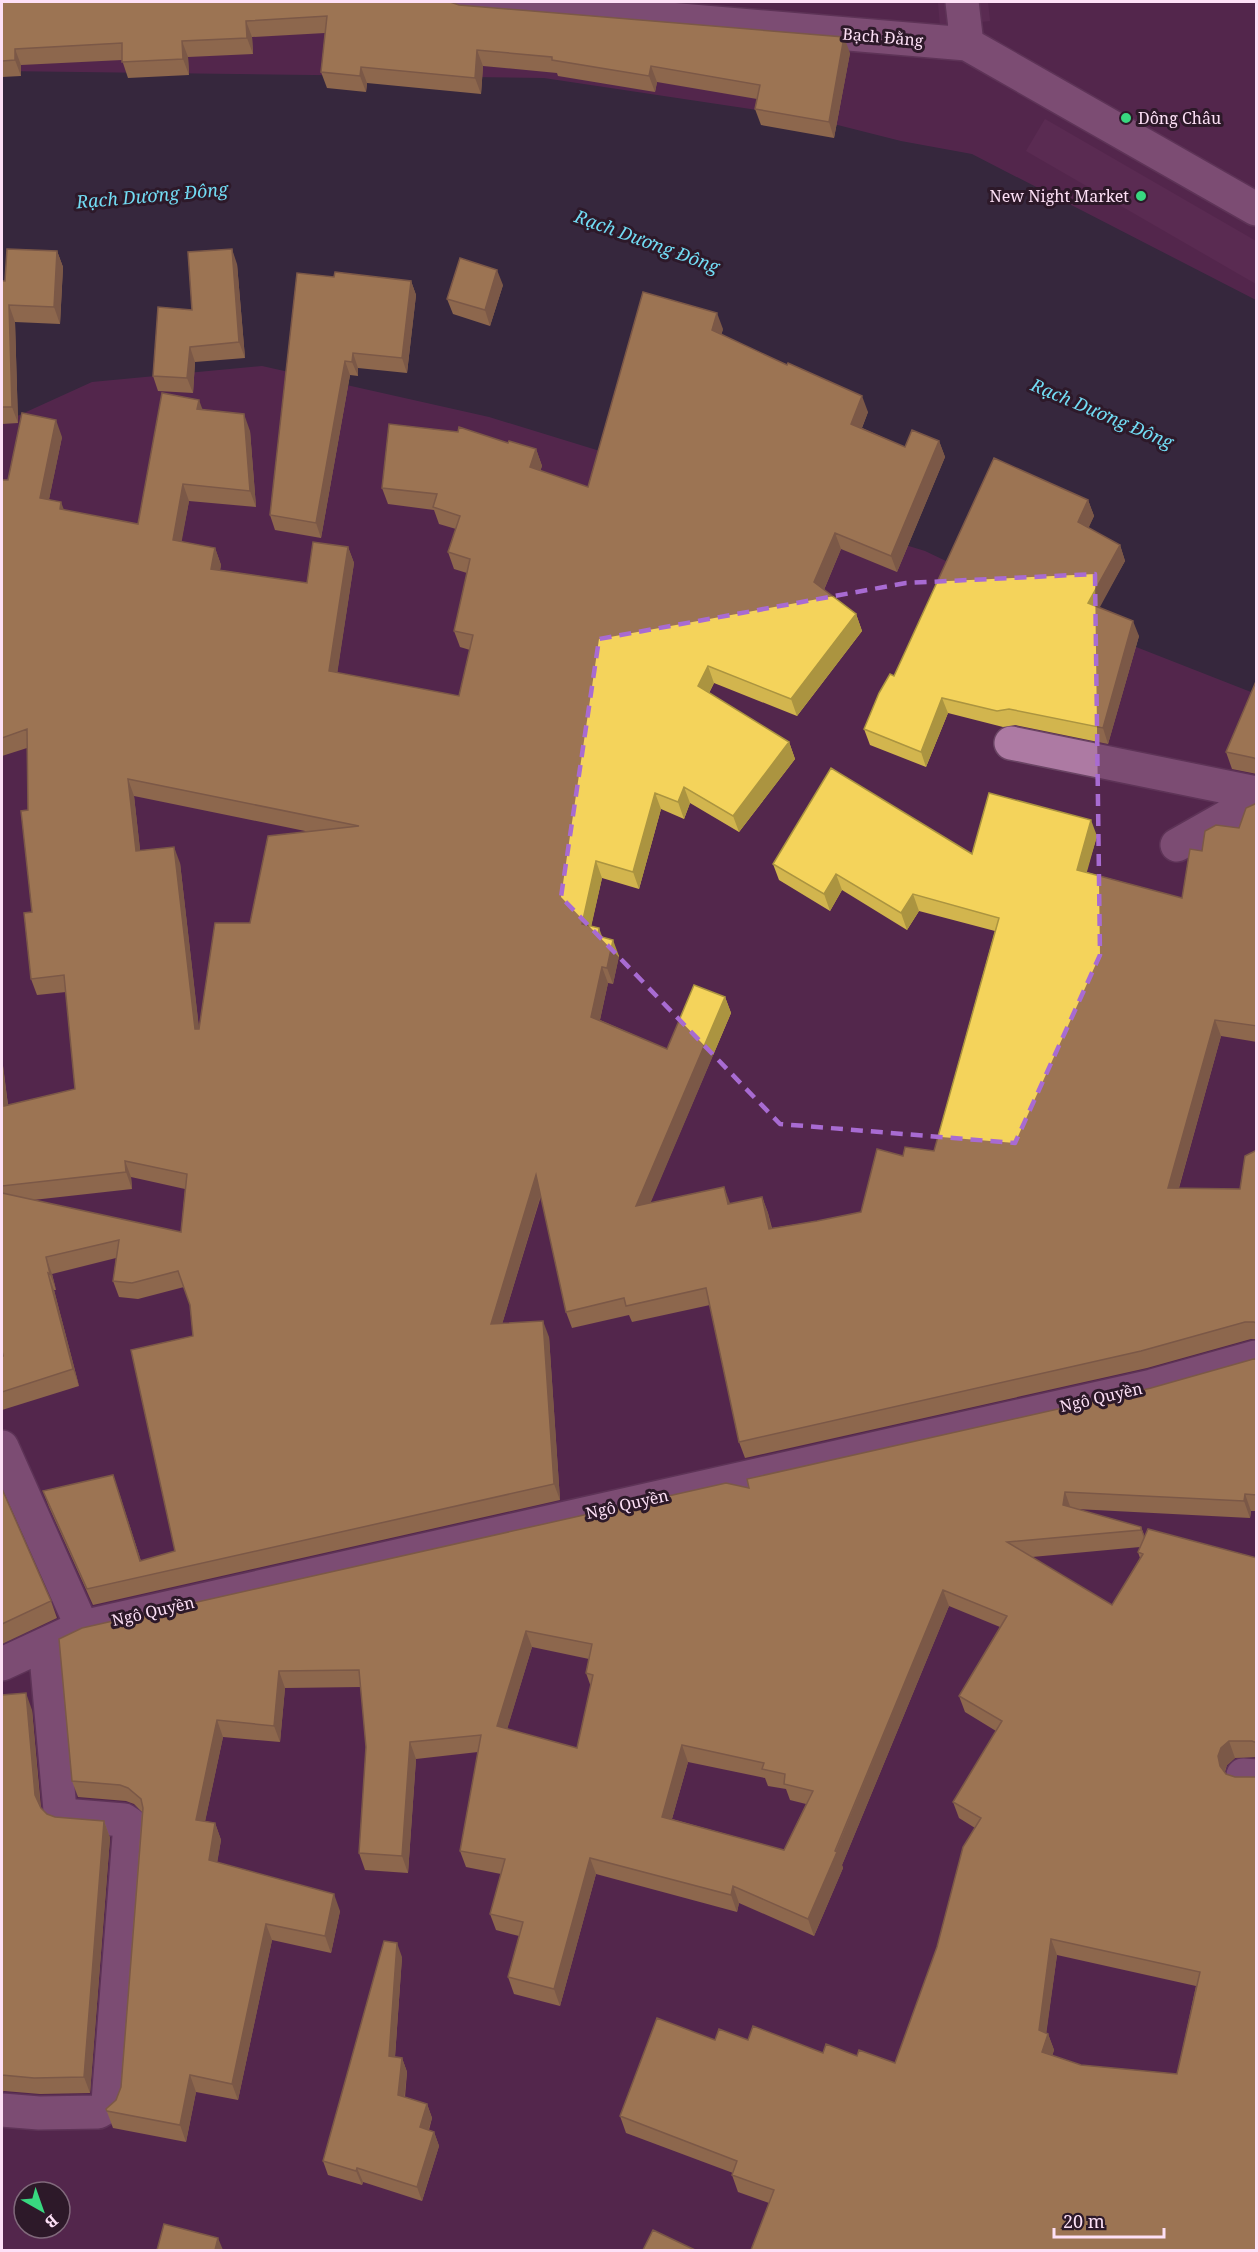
<svg xmlns="http://www.w3.org/2000/svg" width="1258" height="2252" font-family="'Noto Serif',serif">
  <style>
    .built { fill: #63315a }
    .water { fill: #12282c }
    .lines { fill: none; stroke-linecap: round; stroke-linejoin: round }
    .minor-casing { stroke: #6a4464; stroke-width: 36 }
    .minor { stroke: #ad7aa3; stroke-width: 33 }
    .wall { fill: #d2b54e; fill-rule: evenodd }
    .shaded-wall { fill: #ab9440 }
    .building { fill: #f4d35b; stroke: #ab9440; stroke-width: 1.5; fill-rule: evenodd }
    .marked { fill: none; stroke: #a86bd2; stroke-width: 4.5; stroke-dasharray: 12 8; stroke-linejoin: round }
    .poi-dot { fill: #38d880; stroke: #2d1929; stroke-width: 2 }
    .labels { text-anchor: middle; stroke-width: 6; stroke-linejoin: round; paint-order: stroke }
    .street-label { font-size: 16px; fill: #fde0f6; stroke: #2d1929 }
    .poi-label { font-size: 16px; fill: #fde0f6; stroke: #2d1929; text-anchor: start }
    .water-label { font-size: 18px; font-style: italic; fill: #72dcf4; stroke: #2d1929 }
  </style>
  <rect width="100%" height="100%" fill="#53274c"/>
  <path class="built" d="M938,2h50l2,19 -50,5z
    M1045,119l211,122v43l-230,-133z"/>
  <path class="water" d="M2,71l542,7 266,40 91,23 71,13 284,146v394l-176,-69 -155,-74 -436,-134 -227,-51 -170,16 -90,41z"/>
  <g class="lines">
    <defs>
      <path id="minor" d="M466,2l501,42 289,165
        M962,2l5,42
        M1011,743l245,50
        M1177,845l67,-38 12,-4
        M2,1447l80,180
        M2,1664l80,-37 1070,-241 104,-29
        M1243,1775l13,1
        M2,2110l37,3 59,-1 7,-4 3,-6 22,-278 -6,-4 -61,-5 -3,-5 -15,-165"/>
    </defs>
    <use href="#minor" class="minor-casing"/>
    <use href="#minor" class="minor"/>
  </g>
  <path class="wall" d="M2,2l457,3 391,48 -16,85 -73,-13 -6,-16 2,-10 -100,-17 -2,10 -97,-16 -1,-3 -74,-7 -2,28 -114,-11 -1,9 -39,-4 -6,-16 4,-39 -73,4 1,17 -65,3 1,18 -61,3 -6,-18 -101,5v11l-19,1z
    M57,251l6,16 -3,57 -45,-2 3,101 -16,1v-143h3z
    M237,264l8,94 -50,4 -2,31 -35,-2 -5,-15 39,-66z
    M334,277l77,4 5,14 -9,78 -49,-5v8l-8,-1 -29,163 -46,-8 -5,-15z
    M503,285l-13,41 -37,-12 -6,-15z
    M723,329l-2,6 147,77 -6,16 43,19 34,-6 6,16 -48,115 -56,-23 -17,41 32,24 6,17 -65,85 -83,-33 -5,10 80,49 6,17 -56,73 -49,-29 -6,16 -23,-10 -22,80 -37,-11 -11,48 12,11 16,19 -6,28 -5,-1 -8,37 67,29 58,-52 6,16 -81,190 80,1 32,-7 6,16 4,15 45,-7 44,-9 42,-56 31,-5 61,-220 -76,-20 -12,19 -65,-40 -12,21 -51,-31 -6,-16 199,-10 125,-18 -11,36 96,26 20,-47 37,-23 18,-25v239l-36,-6 -42,152 61,1 17,-39v189h-6l-104,29 -402,90 -6,-16 -29,-137 -78,17 -3,-7 -57,13 -6,-16 -25,-116 -39,128 47,13 11,163 -467,105 -44,-98 -6,-16 70,-16 28,86 34,-10 18,-215 -3,-31 -6,-18 -46,12 -19,-2 -6,-16 3,-23 -64,16 4,16h-2l25,96 -77,24v-53l1,-1 -1,-5v-293l6,47 67,-16 -9,-97 -29,3 -6,-16 1,-67 -5,-164 -25,8v-276h6l54,-43 -13,62 15,11 74,14 64,-114 48,21 6,76 -67,-6 -8,41 34,6 6,17 -1,5 87,13 41,-36 6,16 -17,110 122,23 11,-46 -10,-3 -6,-16 13,-58 -13,-4 -6,-17 8,-23 -17,-5 -5,-14 -46,-6 -6,-16 126,-45 28,6 6,17 -2,5 48,16zM134,796l176,36 -60,91 -51,106 -19,-166 -40,-13zM131,1177l54,12 -4,43 -148,-32 99,-11z
    M1088,500l6,16 -6,12 32,17 5,16 -26,46 40,29 -31,108 -93,-19 -12,2 -55,-14 -22,54 -56,-22 -6,-16 30,-53z
    M1257,679v95l-25,-5 -6,-17z
    M1257,1358v153h-6l-1,7 -174,-9 65,18 4,10 112,21v199l-22,1 -8,7 -2,7 32,478 -488,-47 -31,-11 -6,-17 1,-2 -107,-40 -6,-17 95,-76h33l75,13 34,3 38,7 42,-116 38,-119 -16,-10 -6,-16 43,-71 -31,-19 -6,-16 41,-69 -51,-21 -107,259 1,3 -29,68 -75,-33 -2,9 -141,-38 -36,132 -46,-12 -6,-17 11,-41 -23,-6 -6,-16 11,-40 -35,-7 -6,-16 18,-99 -62,7 -8,114 -43,-3 -6,-17 7,-106 -5,-60 -76,1 -5,54 -57,-5 -18,84 10,2 6,17 -4,22 123,49 -9,42 -59,-13 -34,160 -42,-8 -10,50 -73,-14 -7,-19 10,-9 5,-13 21,-275 -8,-8 -8,-3 -48,-4 -6,-16 -13,-142 690,-151 402,-100zM1140,1547l-2,5 2,6 -28,47 -80,-48zM532,1647l57,12 -3,14 5,14 -14,61 -70,-19zM688,1762l77,16 3,8 18,3 4,11 16,4 -22,46 -112,-31zM1057,1955l139,31 -19,88 -96,-9 -29,-9 2,-6 -6,-16 -2,-1z
    M2,1489l49,112 6,17 -55,26z
    M2,1695l30,15 9,98 6,6 8,3 49,4 6,17 -20,255 -50,1 -36,-3 -2,1z
    M402,1957l-7,100 7,1 5,14 -2,25 22,7 5,14 -3,12 5,2 5,14 -17,55 -59,-19 -1,3 -34,-10 -5,-14z"/>
  <path class="shaded-wall" d="M246,21l6,16 1,17 -6,-16z
    M844,37l6,16 -16,85 -5,-16z
    M182,41l6,16 1,18 -6,-16z
    M15,49l6,16v11l-6,-16z
    M477,50l6,16 -2,28 -6,-16z
    M651,66l6,16 -2,10 -6,-16z
    M361,67l6,16 -1,9 -6,-16z
    M232,249l5,15 8,94 -6,-16z
    M57,251l6,16 -3,57 -6,-17z
    M497,270l6,15 -13,41 -5,-16z
    M411,281l5,14 -9,78 -5,-15z
    M9,305l6,17 3,101 -6,-16z
    M717,313l6,16 -5,18 -6,-17z
    M190,347l5,15 -2,31 -6,-15z
    M353,353l5,15v8l-6,-14z
    M345,361l5,14 -29,163 -5,-15z
    M862,396l6,16 -11,28 -6,-16z
    M199,400l6,16 -8,-7z
    M244,414l6,17 6,76 -6,-16z
    M56,420l6,17 -16,77 -6,-16z
    M939,441l6,16 -48,115 -6,-16z
    M536,449l6,17 -6,18 -6,-17z
    M183,484l6,17 -10,55 -6,-16z
    M1088,500l6,16 -10,22 -6,-16z
    M61,502l6,16 -7,-9z
    M835,533l6,16 -21,50 -6,-17z
    M1120,545l5,16 -31,57 -6,-15z
    M348,547l6,16 -19,125 -6,-17z
    M215,548l6,17 -4,21 -6,-17z
    M856,614l6,17 -65,85 -6,-17z
    M1133,621l6,15 -31,108 -5,-16z
    M708,666l6,17 -10,20 -6,-17z
    M942,698l6,15 -22,54 -5,-15z
    M789,742l6,17 -56,73 -6,-16z
    M128,779l6,17 8,71 -6,-16z
    M684,787l6,16 -6,16 -6,-17z
    M655,793l6,16 -22,80 -6,-17z
    M1091,820l6,16 -14,50 -6,-16z
    M174,847l6,16 21,182 -6,-16z
    M596,861l6,17 -14,63 -6,-17z
    M836,874l6,16 -12,21 -6,-17z
    M913,894l6,17 -12,19 -6,-17z
    M599,928l6,16 -7,-8z
    M613,940l6,16 -6,28 -6,-16z
    M602,967l6,16 -11,50 -6,-16z
    M725,997l6,16 -89,210 -6,-17z
    M1215,1020l6,16 -47,169 -6,-17z
    M2,1058l8,64 -6,-16 -2,-21z
    M125,1161l6,16 1,12 -6,-17z
    M536,1175l6,16 -45,150 -6,-17z
    M724,1187l6,16 4,18 -6,-17z
    M762,1197l6,16 7,32 -6,-16z
    M46,1257l6,17 4,16 -6,-16z
    M48,1273l6,17 25,96 -6,-17z
    M543,1321l6,16 11,163 -6,-16z
    M113,1475l6,17 27,85 -6,-16z
    M1065,1492l6,17 -8,-4z
    M1245,1494l6,17 -1,7 -6,-17z
    M1141,1527l6,16v4l-6,-17z
    M943,1590l6,16 -107,259 1,3 -29,68 -6,-17z
    M526,1631l6,16 -29,96 -6,-17z
    M279,1671l6,17 -5,54 -6,-16z
    M26,1693l6,17 9,102 -6,-17z
    M217,1720l6,17 -21,99 -6,-16z
    M1229,1741l6,17 -8,7 -3,8 -4,-7 -2,-10 3,-8z
    M410,1742l6,17 -8,114 -6,-17z
    M682,1745l6,17 -20,71 -6,-16z
    M104,1821l6,17 -20,255 -6,-16z
    M215,1823l6,17 -6,36 -6,-16z
    M590,1858l6,16 -36,132 -6,-17z
    M733,1886l6,17 -2,9 -6,-17z
    M334,1894l6,17 -9,42 -6,-17z
    M266,1924l6,16 -34,160 -6,-16z
    M1051,1939l6,16 -12,88 3,-9 6,16 -6,19 -6,-17 -3,-22z
    M397,1943l5,14 -8,113 -5,-14z
    M402,2058l5,14 -4,37 -5,-14z
    M190,2075l6,17 -10,50 -6,-17z
    M427,2104l5,14 -7,23 -5,-14z
    M434,2132l5,14 -17,55 -5,-14z
    M357,2168l6,14 -1,3 -6,-14z
    M218,2238l5,12h-8z"/>
  <path class="building" d="M2,2h448l9,3 385,32 -15,85 -74,-13 5,-24 -109,-19 -2,10 -97,-16v-3l-75,-7 -2,28 -114,-11 -1,9 -39,-4 6,-56 -81,5 1,17 -65,3 1,18 -61,3v-19l-107,6v11l-13,1z
    M7,249l50,2 -3,56 -45,-2 3,102h-10v-126h3z
    M232,249l7,93 -49,5 -3,31 -34,-2 5,-69 34,3 -4,-58z
    M460,258l37,12 -12,40 -38,-11z
    M335,272l76,9 -9,77 -49,-5 -1,9 -7,-1 -29,162 -46,-8 27,-242 37,4z
    M643,292l74,21 -5,17 75,35 1,-2 74,33 -11,28 54,23 7,-17 27,11 -48,115 -56,-23 -21,49 42,32 -65,85 -83,-33 -10,20 91,56 -56,74 -49,-29 -6,15 -23,-9 -22,79 -37,-11 -14,63 17,4 -1,8 15,4 -6,28 -5,-1 -11,50 76,32 27,-64 31,12 -89,209 88,-19 4,17 34,-7 7,32 48,-8 44,-9 16,-63 26,7 2,-9 29,4 65,-233 -86,-24 -12,19 -65,-39 -12,20 -51,-30 58,-96 141,86 17,-61 102,27 -14,50 105,28 8,-49 12,2 3,-20 11,-6 23,3 7,-20 11,-5v223l-42,-6 -47,168 72,1 5,-33 12,-6v174l-3,-2h-9l-104,29 -402,91 -33,-154 -80,18 -2,-8 -58,14 -30,-137 -45,149 52,-3 11,163 -467,105 -44,-98 70,-16 27,86 35,-10 -44,-201 62,-14 -3,-31 -12,-34 -46,12 -19,-2 6,-41 -73,17 4,17 -2,-1 25,96 -71,23v-35l1,-1 -1,-5v-158l179,39 6,-58 -62,-13 1,11 -124,14v-101l2,21 71,-17 -11,-114 -33,4 -7,-66 8,-1 -11,-101 7,-1 -1,-81 -25,9v-258h6l14,-67 34,7 -16,78 21,4 -1,7 78,15 24,-131 37,7 -2,9 47,5 6,77 -67,-7 -10,56 42,8 -4,21 96,14 6,-41 35,5 -19,124 130,25 14,-61 -19,-4 16,-72 -22,-7 12,-36 -27,-9 4,-13 -55,-6 7,-64 69,8 1,-5 49,16 1,-2 27,8 -6,18 58,20zM128,779l231,47 -91,10 -18,87h-35l-16,106h-4l-21,-182 -38,4z
    M994,458l94,42 -10,22 42,23 -32,58 45,18 -30,107 -94,-19 -12,2 -55,-13 -21,54 -57,-23 15,-36 11,-19 4,2z
    M1257,679v81l-3,-2 -28,-6z
    M1257,1358v137l-12,-1 -1,7 -179,-9 -2,13 78,22v3l-134,12 105,63 31,-51 -5,-2 10,-23 109,29v185l-5,-2h-23l-8,7 -3,8 2,10 6,8 9,3h22v473h-506l23,-60 -42,-15 5,-14 -117,-45 37,-98 58,22 4,-11 29,11 5,-14 70,27 3,-9 31,12 2,-6 36,13 42,-116 26,-100 18,-29 -28,-16 49,-81 -43,-25 48,-80 -64,-26 -108,261 2,1 -29,67 -75,-33 -2,9 -141,-37 -36,131 -46,-12 15,-55 -33,-8 15,-55 -45,-8 21,-116 -71,7 -8,114 -43,-3 7,-106 -7,-77 -80,1 -5,55 -57,-6 -21,100 19,3 -6,37 125,34 -9,42 -59,-12 -34,160 -42,-9 -10,50 -73,-14 -1,-2 10,-9 5,-13 22,-279 -2,-9 -13,-11 -8,-3 -48,-4 -13,-142 23,-11 644,-145 23,5 -2,-9 404,-91zM526,1631l66,13 -6,29 7,2 -16,73 -80,-22zM682,1745l82,18 -2,6 23,5 -1,10 29,7 -29,59 -122,-33zM1051,1939l149,33 -23,102 -96,-9 -39,-13 6,-18 -9,-4z
    M2,1489l49,112 -49,23z
    M26,1693l9,102 6,13 6,6 8,3 49,4 -20,256 -50,1 -32,-3v-380z
    M384,1941l13,2 -8,113 13,2 -4,37 29,9 -7,23 14,5 -17,55 -60,-19 -1,3 -33,-10z
    M164,2224l54,14 -3,12h-58z
    M653,2230l42,20h-52z"/>
  <path d="M0 0H1258V2252H0ZM1095,574l5,381 -85,188 -235,-19 -219,-227 38,-258 307,-56z" fill="#53274c" fill-opacity=".55" fill-rule="evenodd"/>
  <path class="marked" d="M1095,574l5,381 -85,188 -235,-19 -219,-227 38,-258 307,-56z"/>
  <g class="poi-dot">
    <circle cx="1126" cy="118" r="6"/>
    <circle cx="1141" cy="196" r="6"/>
  </g>
  <g class="labels">
    <g class="street-label">
      <text transform="translate(883 37) rotate(5)" y="6">Bạch Đằng</text>
      <text transform="translate(1101 1397) rotate(-13)" y="6">Ngô Quyền</text>
      <text transform="translate(627 1504) rotate(-13)" y="6">Ngô Quyền</text>
      <text transform="translate(153 1611) rotate(-13)" y="6">Ngô Quyền</text>
    </g>
    <g class="poi-label">
      <text x="1138" y="124">Dông Châu</text>
      <text x="1129" y="202" text-anchor="end">New Night Market</text>
    </g>
    <g class="water-label">
      <text transform="translate(152 196) rotate(-5)" y="6">Rạch Dương Đông</text>
      <text transform="translate(647 242) rotate(20)" y="6">Rạch Dương Đông</text>
      <text transform="translate(1102 414) rotate(23)" y="6">Rạch Dương Đông</text>
    </g>
  </g>
  <rect width="1258" height="2252" fill="none" stroke="#fde0f6" stroke-width="6"/>
  <g transform="translate(42 2210) rotate(140)"><circle r="28" fill="#2d1929" stroke="#80697b" stroke-width="1.5"/>
  <path d="M0-4.5L10 22L0 15L-10 22Z" fill="#38d880"/>
  <text y="-9" font-size="16" font-weight="bold" text-anchor="middle" fill="#fde0f6">B</text>
  </g>
  <path d="M1054 2228v9h110v-9" fill="none" stroke="#fde0f6" stroke-width="3"/>
  <text x="1063" y="2228" font-size="18" fill="#fde0f6" stroke="#2d1929" stroke-width="4.5" paint-order="stroke">20 m</text>
</svg>
